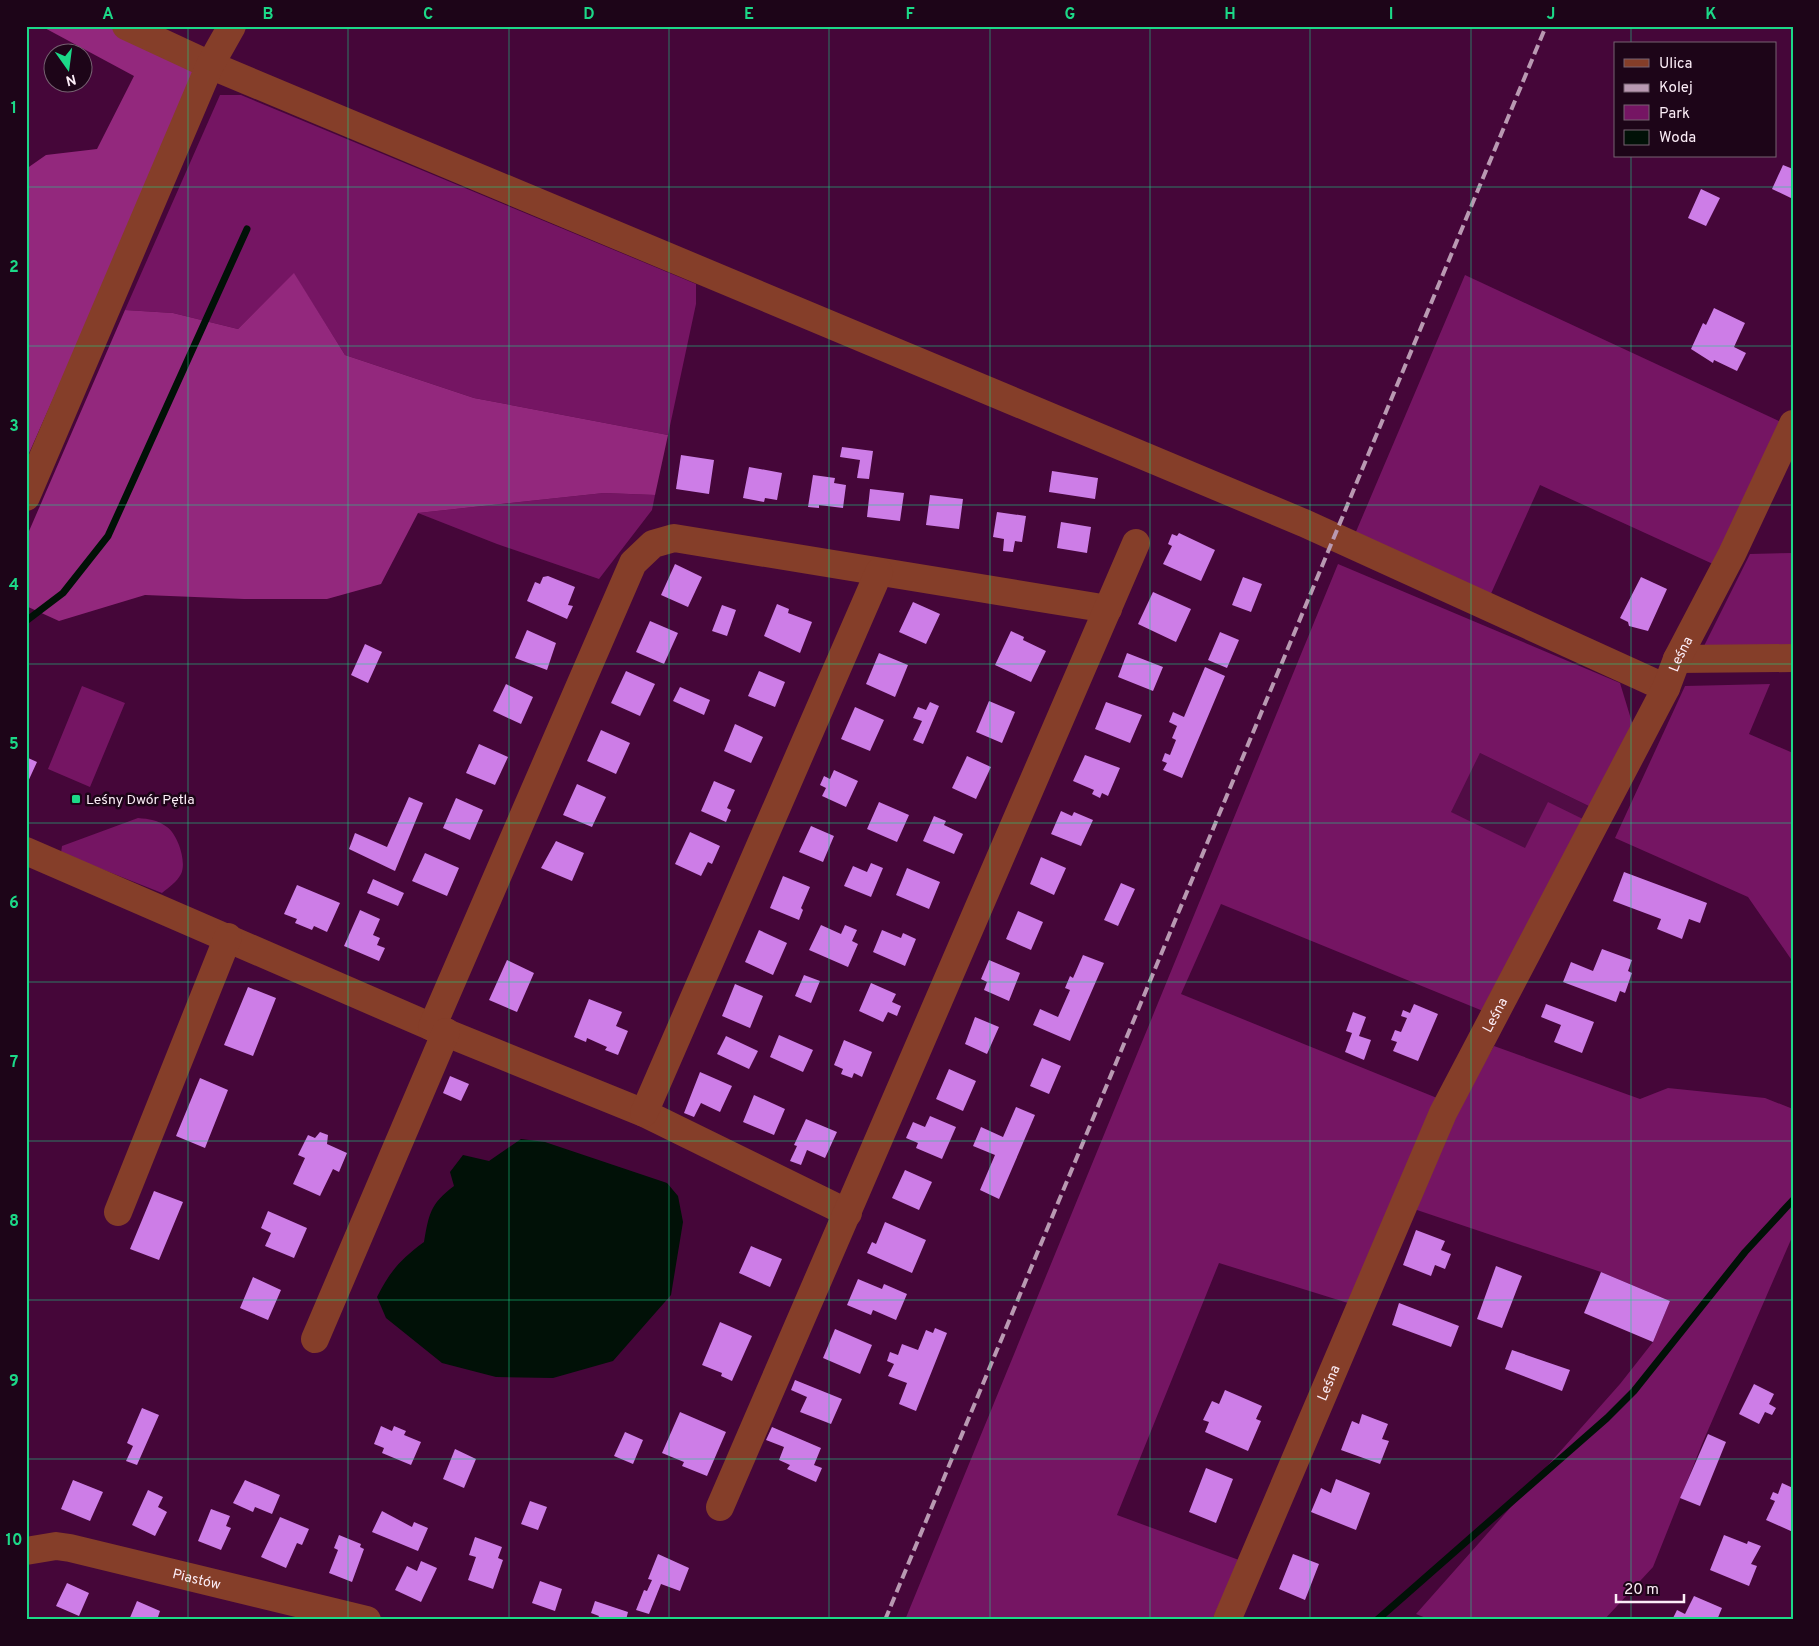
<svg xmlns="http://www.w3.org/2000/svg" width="1819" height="1646" font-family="Overpass,sans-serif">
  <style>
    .built { fill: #510c45 }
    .green { fill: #751563 }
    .forest { fill: #93287d }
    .water { fill: #011107 }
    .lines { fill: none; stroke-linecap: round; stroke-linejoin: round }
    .stream { stroke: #011107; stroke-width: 7 }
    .building { fill: #cd7de7 }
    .minor { stroke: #853e29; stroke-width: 28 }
    .rail { stroke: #b999b2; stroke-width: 4; stroke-dasharray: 10 5; stroke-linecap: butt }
    .grid { fill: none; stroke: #1cd988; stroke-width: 1; stroke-opacity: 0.55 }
    .poi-dot { fill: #1cd988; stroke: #1d0518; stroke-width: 2 }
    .labels { text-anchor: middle; stroke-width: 5; stroke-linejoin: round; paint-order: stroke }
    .street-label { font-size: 14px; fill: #fcedf7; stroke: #1d0518 }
    .poi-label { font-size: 14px; fill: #fcedf7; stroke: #1d0518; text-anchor: start }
    .neatline { fill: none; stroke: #1cd988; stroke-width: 2 }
    .grid-label { font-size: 16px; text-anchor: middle; font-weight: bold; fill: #1cd988 }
  </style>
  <rect width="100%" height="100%" fill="#450639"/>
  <path class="built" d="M1480,753l115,56 -6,13 -64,27 -75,-37z"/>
  <path class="green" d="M220,95h21l455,189v20l-28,131 -194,-37 -129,-43 -51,-81 -56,55 -65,-16 -48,-3z
    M1465,275l316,147 -68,142 -173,-79 -51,113 -134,-64z
    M604,493l51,2 -3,15 -53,69 -102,-35 -79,-31z
    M1793,553v98l-89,-5 46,-92z
    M1338,564l282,119 14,46 -39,80 -115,-56 -29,59 74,36 23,-46 41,20 -106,189 -262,-107 -40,90 256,104 -89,205 -129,-40 -102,252 122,45 -27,60h-307z
    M1770,684l-21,50 44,19v209l-45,-65 -133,-59 70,-152z
    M82,686l43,17 -35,84 -42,-18z
    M138,818c11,1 20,2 29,9 11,8 20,35 14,47 -4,8 -12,13 -19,19l-101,-40 1,-7z
    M1494,1046l146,53 28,-11 97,10 28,11v126l-91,209 -49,123 -49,53h-173l-15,-6 204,-230 33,-42 17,-41 -69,-29 -187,-63 39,-93z"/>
  <path class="forest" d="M41,26h70l88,44 -173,390v-291l20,-14 51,-6 37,-73z
    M294,273l51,82 129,43 194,37 -13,60 -51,-2 -186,20 -37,71 -54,15h-83l-99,-4 -86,26 -33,-15v-68l99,-228 48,3 65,16z"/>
  <path class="water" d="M521,1139l24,3 122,41 11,13 5,26 -12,73 -58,66 -60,17 -57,-1 -54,-14 -56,-45 -9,-21c13,-26 24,-38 47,-55 5,-28 6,-38 30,-56l-4,-14 13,-17 26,6z"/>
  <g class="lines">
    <path class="stream" d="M26,621l37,-28 45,-57 139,-307
      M1377,1620l230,-202 27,-27 111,-139 48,-52"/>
  </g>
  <path class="building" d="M1783,165l10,4v30l-21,-10z
    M1701,189l19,9 -14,28 -18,-8z
    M1714,308l31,15 -11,24 12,6 -9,18 -23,-11 -1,3 -22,-14 12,-26 3,2z
    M842,447l31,4 -4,28 -12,-1 3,-18 -20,-3z
    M681,455l33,5 -5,34 -33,-5z
    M749,467l33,6 -5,27 -12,-2 -1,4 -21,-4z
    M1052,471l46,7 -3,21 -46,-7z
    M813,475l22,3 -1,5 12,2 -3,23 -24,-3v3l-11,-1z
    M870,489l34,4 -4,28 -33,-4z
    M930,495l33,4 -4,30 -33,-4z
    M997,512l29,4 -4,26 -7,-1 -2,11 -10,-1 1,-12 -11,-2z
    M1061,522l30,5 -4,26 -30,-5z
    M1179,533l36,17 -14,31 -38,-17 9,-18 -4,-2 4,-10 5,2z
    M675,564l27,13 -14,30 -27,-12z
    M548,576l27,11 -7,18 5,1 -6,13 -40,-18 8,-19 5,2 3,-7z
    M1243,577l19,7 -11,28 -19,-7z
    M1641,577l26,12 -19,42 -19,-5 -1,-4 -8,-4z
    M1153,592l38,17 -15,33 -38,-18z
    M913,602l27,12 -14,30 -27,-12z
    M777,604l12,5 -1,4 24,9 -12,31 -36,-17z
    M722,605l14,5 -9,26 -15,-5z
    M650,621l28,12 -14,31 -28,-12z
    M527,630l29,13 -9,27 -32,-12z
    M1011,631l13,6 -1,3 23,11 -15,31 -36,-17z
    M1220,632l19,8 -12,28 -19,-8z
    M365,644l17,8 -14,31 -17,-8z
    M879,653l29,12 -13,32 -29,-13z
    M1127,653l36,14 -10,24 -35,-14z
    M1205,667l20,9 -43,102 -19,-8 4,-7 -5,-2 3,-8 5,2 6,-15 -4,-2 5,-12 -8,-4 4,-10 11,5z
    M626,671l29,13 -15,32 -29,-13z
    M759,671l26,11 -10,25 -27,-11z
    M506,684l27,13 -12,27 -28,-13z
    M680,687l30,13 -6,15 -31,-14z
    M989,701l26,11 -13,31 -26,-11z
    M930,702l9,4 -16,38 -10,-4 9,-19 -9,-3 5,-11 8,3z
    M1106,702l36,13 -12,28 -35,-14z
    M855,707l29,13 -14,31 -29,-12z
    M735,724l28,13 -12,26 -27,-12z
    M601,730l29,13 -14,31 -29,-13z
    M479,744l29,13 -13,28 -29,-12z
    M1085,755l35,13 -12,28 -6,-3 -2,5 -8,-4 2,-4 -21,-9z
    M967,756l24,11 -15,32 -24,-11z
    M26,757l11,5 -11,24z
    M834,770l24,11 -12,26 -24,-11 4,-8 -6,-3 4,-9 6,3z
    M714,781l21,9 -8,18 4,2 -5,12 -25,-11z
    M577,784l29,13 -14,30 -29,-12z
    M409,797l14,6 -28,68 -46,-22 6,-16 32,14z
    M456,798l27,12 -13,30 -27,-12z
    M879,802l30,13 -12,27 -30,-13z
    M1061,811l11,5 2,-4 19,8 -12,26 -30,-12z
    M934,816l12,5 -2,4 19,9 -9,20 -31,-13z
    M811,826l23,10 -11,26 -24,-10z
    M690,832l30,14 -8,18 -4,-2 -7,14 -26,-12z
    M556,841l28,12 -12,28 -31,-13z
    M425,853l34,15 -12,28 -35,-15z
    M1041,857l25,11 -12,27 -24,-11z
    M871,863l12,5 -12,29 -27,-11 9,-20 14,6z
    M907,868l33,14 -11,27 -33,-14z
    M1624,872l83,31 -7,20 -11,-4 -7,20 -25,-10 4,-10 -48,-18z
    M783,876l27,11 -9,21 2,2 -4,10 -29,-12z
    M373,879l31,14 -6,13 -31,-13z
    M1121,883l14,6 -17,37 -14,-6z
    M297,885l43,18 -13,29 -13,-6 -2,4 -17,-7 2,-4 -13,-5z
    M360,910l20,9 -7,16 7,3 -3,7 8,3 -6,13 -35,-15z
    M1018,911l25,11 -12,28 -25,-11z
    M821,925l20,9 4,-9 12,5 -5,11 6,3 -10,23 -39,-17z
    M759,930l28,13 -14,32 -28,-13z
    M882,930l19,8 2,-5 13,6 -11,27 -32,-14z
    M1602,949l30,11 -4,11 4,2 -7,20 -5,-2 -4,11 -53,-20 8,-20 22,9z
    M1083,955l21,8 -34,78 -37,-16 7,-16 18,8 12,-27 -5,-2 5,-12 3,2z
    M507,960l27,13 -17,39 -28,-12z
    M989,960l31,13 -11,28 -25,-11 3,-8 -6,-3z
    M804,975l16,6 -9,22 -16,-7z
    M871,983l25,11 -4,8 9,4 -4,10 -9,-4 -5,10 -24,-11z
    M735,984l28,12 -13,32 -28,-12z
    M248,987l28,11 -23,58 -29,-11z
    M589,999l33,13 -6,14 12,5 -10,24 -13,-5 2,-3 -20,-9 -1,4 -12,-5z
    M1414,1004l24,10 -20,47 -25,-10 4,-9 -6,-2 4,-10 6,2 6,-14 -6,-2 2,-6 7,3z
    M1546,1004l48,18 -12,31 -28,-11 7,-17 -20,-8z
    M1353,1012l13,5 -7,19 12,4 -7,20 -19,-8 7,-19 -6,-2z
    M975,1017l24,10 -12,27 -22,-10z
    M779,1035l34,15 -10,22 -33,-15z
    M726,1036l32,15 -9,18 -32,-15z
    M844,1040l28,12 -10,25 -8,-4 -2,5 -11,-4 2,-5 -9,-4z
    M1042,1058l19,8 -12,28 -19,-8z
    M949,1069l27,12 -13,30 -27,-12z
    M700,1072l32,14 -12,26 -19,-9 -7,14 -10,-4z
    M450,1076l19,8 -8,17 -18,-8z
    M200,1078l28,12 -23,58 -29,-12z
    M754,1095l31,14 -11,26 -31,-13z
    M1016,1107l19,8 -36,84 -19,-9 15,-35 -22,-9 8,-19 22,10z
    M930,1116l26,11 -14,32 -26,-11 2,-5 -12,-5 7,-16 12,5z
    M806,1119l31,13 -12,26 -18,-8 -6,15 -11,-4 7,-15 -3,-1z
    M320,1132l8,3 -1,9 20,9 -8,19 -6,-3 -13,27 -27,-12 12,-26 -7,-3 10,-20 7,3z
    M905,1170l27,12 -13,28 -27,-12z
    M154,1191l29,11 -24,58 -29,-11z
    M268,1211l39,17 -13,30 -29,-12 6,-13 -10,-5z
    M885,1222l41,18 -14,33 -45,-20 5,-11 4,2z
    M1416,1230l29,11 -4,9 10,4 -6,15 -10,-4 -4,11 -28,-11z
    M751,1246l31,13 -12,28 -31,-14z
    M1496,1266l26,10 -20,52 -25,-9z
    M1601,1272l69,29 -17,41 -69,-29z
    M253,1277l28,13 -13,30 -28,-12z
    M858,1279l24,10 2,-5 23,10 -11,26 -23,-10 -2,5 -24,-10z
    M1399,1303l60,23 -8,21 -59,-22z
    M720,1322l32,14 -20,45 -11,-5 1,-3 -20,-8z
    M935,1328l12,5 -31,78 -17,-7 8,-21 -19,-7 6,-12 -7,-3 3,-9 8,3 4,-11 16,6 8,-20 7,3z
    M835,1329l37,16 -12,29 -37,-16z
    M1512,1350l58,20 -8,21 -57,-22z
    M795,1380l47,19 -11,25 -31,-12 7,-15 -16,-7z
    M1754,1384l20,10 -5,10 7,4 -4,7 -7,-3 -6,12 -20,-10z
    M1225,1390l37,16 -6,13 5,2 -13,30 -43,-19 4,-10 -6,-2 9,-19 7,3z
    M142,1408l17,7 -22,50 -11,-4 7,-15 -6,-3z
    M680,1412l46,20 -19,44 -25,-10 2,-4 -22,-9z
    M1362,1414l26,10 -6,15 7,2 -9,23 -39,-14 11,-29 7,3z
    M381,1426l11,5 2,-5 12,5 -2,4 17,7 -10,23 -29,-12 2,-5 -10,-4z
    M772,1427l49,21 -7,17 8,3 -6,14 -29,-13 3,-4 -11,-5 5,-13 -18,-7z
    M625,1432l18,8 -10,24 -19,-8z
    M1708,1434l18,8 -26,64 -20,-8z
    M455,1449l21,10 -12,29 -21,-9z
    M1206,1468l27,11 -17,44 -27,-11z
    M1336,1479l34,14 -14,37 -45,-18 10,-24 10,5z
    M73,1480l30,12 -13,29 -29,-12z
    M245,1480l35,15 -8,19 -17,-7 -2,5 -20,-9z
    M1782,1483l11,5v44l-27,-12 9,-19 -5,-2 3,-7 5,2z
    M148,1490l15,7 -5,10 9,5 -12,24 -23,-11z
    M530,1501l17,6 -9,23 -17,-6z
    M211,1509l19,7 -4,10 5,2 -10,22 -23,-9z
    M382,1511l30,16 2,-5 14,6 -10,23 -46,-19z
    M280,1517l29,12 -7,16 -5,-2 -11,25 -25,-11z
    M339,1535l22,9 -1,3 4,2 -12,33 -23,-9 9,-23 -4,-2z
    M1724,1535l23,9 1,-3 13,5 -10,18 6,2 -8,20 -39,-16z
    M475,1537l27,10 -4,11 5,2 -10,29 -25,-9 8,-23 -7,-2z
    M658,1554l31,14 -9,23 -19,-7 -12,30 -13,-4 8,-20 3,1 5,-11 -4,-1z
    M1293,1554l26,10 -14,36 -26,-11z
    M421,1561l16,7 -16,34 -26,-12 12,-24 10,5z
    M540,1581l22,8 -7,22 -23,-8z
    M67,1583l22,10 -10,23 -23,-10z
    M1694,1596l28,12 -5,12h-45l5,-10 8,4z
    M137,1601l23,10 -3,9h-28z
    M595,1601l33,11 -2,8h-29l2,-4 -8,-3z"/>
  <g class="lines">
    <g class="minor">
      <path d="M126,26l84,39 1094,458 362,165"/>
      <path d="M26,497l184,-432 22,-39"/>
      <path d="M1677,659l116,-1"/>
      <path d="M26,851l406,176 212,86 204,100"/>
      <path d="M432,1027l201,-464 20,-19 21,-6 434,71"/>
      <path d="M644,1113l235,-541"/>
      <path d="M118,1212l110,-275"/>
      <path d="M315,1339l131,-307"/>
      <path d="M720,1507l416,-964"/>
      <path id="s1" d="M26,1551l30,-5 14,2 297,72"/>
      <path id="s2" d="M1227,1620l216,-507 223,-425 11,-29 55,-105 61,-130"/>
    </g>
    <path class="rail" d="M885,1620l661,-1594"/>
  </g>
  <path class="grid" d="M188,26v1594M348,26v1594M509,26v1594M669,26v1594M829,26v1594M990,26v1594M1150,26v1594M1310,26v1594M1471,26v1594M1631,26v18M1631,156v1464M26,187h1767M26,346h1767M26,505h1767M26,664h1767M26,823h1767M26,982h1767M26,1141h1767M26,1300h1767M26,1459h1767"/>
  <rect class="poi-dot" x="71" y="794" width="10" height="10" rx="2.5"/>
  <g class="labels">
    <g class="street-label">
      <text dy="5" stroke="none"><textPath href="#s2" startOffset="1068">Leśna</textPath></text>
      <text dy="5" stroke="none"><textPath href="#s2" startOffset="662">Leśna</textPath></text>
      <text dy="5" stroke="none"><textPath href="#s2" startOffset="258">Leśna</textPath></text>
      <text dy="5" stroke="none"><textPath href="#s1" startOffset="175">Piastów</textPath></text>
    </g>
    <g class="poi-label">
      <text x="86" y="804">Leśny Dwór Pętla</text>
    </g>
  </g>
  <rect width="1819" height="1646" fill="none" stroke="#1d0518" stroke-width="55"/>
  <rect x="1614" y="42" width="162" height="115" fill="#1d0518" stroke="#766271"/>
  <rect x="1624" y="59" width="25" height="8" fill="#853e29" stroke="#766271"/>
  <text x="1659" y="68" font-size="15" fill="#fcedf7">Ulica</text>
  <rect x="1624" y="84" width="25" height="8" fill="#b999b2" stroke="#766271"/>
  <text x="1659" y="92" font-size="15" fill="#fcedf7">Kolej</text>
  <rect x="1624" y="105" width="25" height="15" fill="#751563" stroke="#766271"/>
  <text x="1659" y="118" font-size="15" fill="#fcedf7">Park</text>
  <rect x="1624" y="130" width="25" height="15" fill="#011107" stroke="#766271"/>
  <text x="1659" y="142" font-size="15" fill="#fcedf7">Woda</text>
  <g transform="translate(68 68) rotate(166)"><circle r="24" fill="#1d0518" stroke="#766271"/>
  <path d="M0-4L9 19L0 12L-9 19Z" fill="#1cd988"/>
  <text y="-8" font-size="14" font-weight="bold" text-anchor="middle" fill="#fcedf7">N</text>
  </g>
  <path d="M1616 1594v8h68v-8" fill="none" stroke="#fcedf7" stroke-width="2.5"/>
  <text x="1624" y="1594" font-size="15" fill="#fcedf7" stroke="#1d0518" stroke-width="4" paint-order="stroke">20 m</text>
  <rect x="28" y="28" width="1764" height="1590" class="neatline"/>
  <g class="grid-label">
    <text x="108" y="19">A</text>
    <text x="268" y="19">B</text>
    <text x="428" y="19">C</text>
    <text x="589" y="19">D</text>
    <text x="749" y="19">E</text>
    <text x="910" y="19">F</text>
    <text x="1070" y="19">G</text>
    <text x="1230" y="19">H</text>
    <text x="1391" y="19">I</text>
    <text x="1551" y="19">J</text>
    <text x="1711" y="19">K</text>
    <text x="14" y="113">1</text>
    <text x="14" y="272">2</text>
    <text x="14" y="431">3</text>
    <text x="14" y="590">4</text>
    <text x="14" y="749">5</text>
    <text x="14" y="908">6</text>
    <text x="14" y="1067">7</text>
    <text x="14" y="1226">8</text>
    <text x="14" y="1386">9</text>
    <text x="14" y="1545">10</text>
  </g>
</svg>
